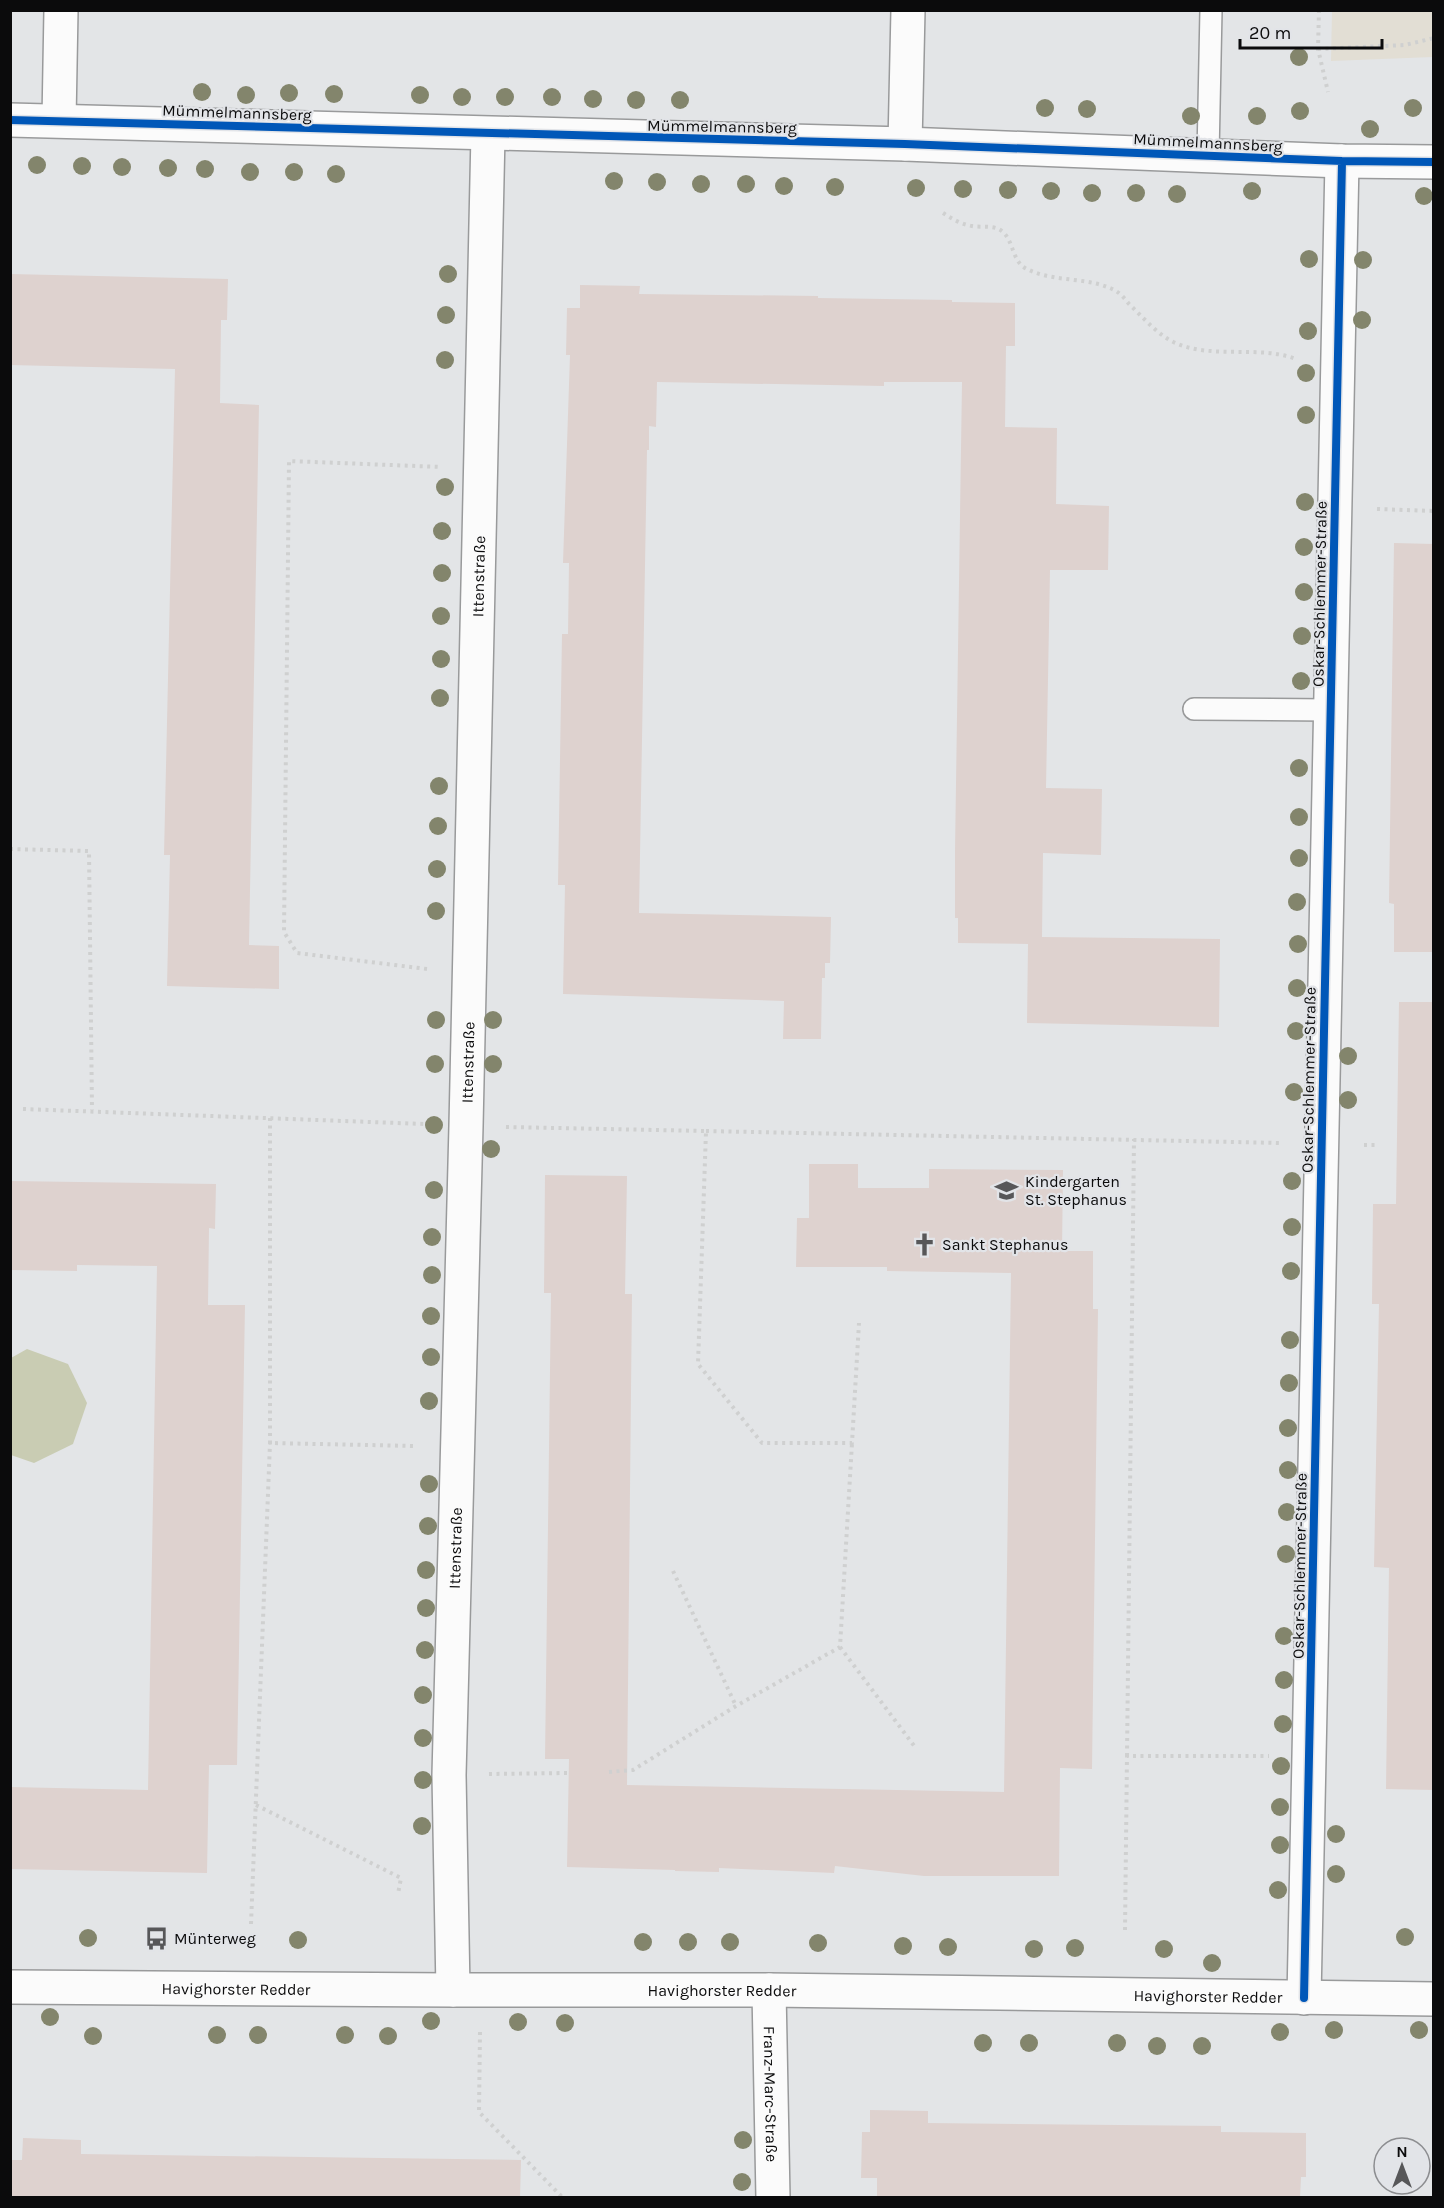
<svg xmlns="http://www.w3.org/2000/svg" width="1444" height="2208" font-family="Karla,sans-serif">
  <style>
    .education { fill: #e2ded4 }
    .green { fill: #c9ccb3 }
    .building { fill: #ded2cf }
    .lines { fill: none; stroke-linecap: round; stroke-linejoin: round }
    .service-casing { stroke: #999a9b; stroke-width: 24 }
    .minor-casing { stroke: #999a9b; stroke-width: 36 }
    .tertiary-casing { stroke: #999a9b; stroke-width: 36 }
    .path { stroke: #cfd0d0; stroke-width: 4; stroke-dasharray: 3 4.5; stroke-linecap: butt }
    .service { stroke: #fbfbfb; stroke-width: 21 }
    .minor { stroke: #fbfbfb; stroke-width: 33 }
    .tertiary { stroke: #fbfbfb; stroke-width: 33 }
    .cycleway-casing { stroke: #e2e4e8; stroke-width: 11 }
    .cycleway { stroke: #0057b8; stroke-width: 8 }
    .tree { fill: #83856c }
    .labels { text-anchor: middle; stroke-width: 4.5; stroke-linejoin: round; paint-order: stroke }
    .street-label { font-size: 16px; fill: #0b0b0c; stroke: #e2e4e8 }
    .poi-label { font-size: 16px; fill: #0b0b0c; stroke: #e2e4e8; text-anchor: start }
  </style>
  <rect width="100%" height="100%" fill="#e3e5e7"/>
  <path class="education" d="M1332,11h101v46l-102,4z"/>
  <path class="green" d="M27,1349l41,15 19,39 -14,41 -39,19 -23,-8v-97z"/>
  <path class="building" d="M10,274l218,5 -1,41h-6l-1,83 39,2 -10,540 30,1v43l-112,-3 3,-131h-6l11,-486 -165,-4z
    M580,285l60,1 -1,8 179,2v2l134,2v2l63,1v43h-9l-1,81 52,1 -1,76 53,2 -1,64h-58l-4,218 56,1 -1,66 -58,-2 -1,84 178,2 -1,88 -192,-4 1,-79 -70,-1v-25h-3v-67l7,-469h-78v4l-227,-4 -1,45 -7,-1v24h-2l-8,463 192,4 -1,46h-5v15h-3l-1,61h-38l1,-38 -221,-7 2,-109h-7l4,-251h6l1,-71h-6l7,-208h-4l1,-47h13z
    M1394,543l40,1v408h-40v-48l-5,-1z
    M1399,1002h35v788l-48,-1 3,-221 -15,-1 5,-263h-7l1,-100h23z
    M809,1164h49v24h71v-19l134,1 -1,81h31v58h5l-6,460 -32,-1 -1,108h-135l-89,-10 -1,7 -115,-5v4l-44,-1v-1l-108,-3 2,-108h-24l6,-466h-7l1,-118 82,1 -2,118h7l-5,491 377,7 7,-519 -124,-2v-4h-91l1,-49h12z
    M10,1181l206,3 -1,45 -6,-1 -1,77h37l-8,460h-28l-2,108 -197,-4v-82l138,3 9,-524 -80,-1v6l-67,-1z
    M870,2110l58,1v12l293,3v6l85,1v44h-5l-1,21h-412v-2h-11v-18h-16l1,-46h8z
    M23,2138l58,2v14l440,6 -1,38h-510v-38h12z"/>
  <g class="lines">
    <defs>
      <path id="service" d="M1208,155l3,-145
        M1194,709l136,1"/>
      <g id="minor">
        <path d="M59,120l2,-110"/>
        <path d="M905,144l3,-134"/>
        <path id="s1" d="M453,1990l-4,-215 17,-649 22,-992"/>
        <path id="s2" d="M769,1990l4,208"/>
        <path d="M1304,1998l38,-1837"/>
      </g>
      <g id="tertiary">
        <path d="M10,120l895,24 437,17 92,1"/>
        <path id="s3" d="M10,1987l443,3h316l665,9"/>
      </g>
    </defs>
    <use href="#service" class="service-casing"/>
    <use href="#minor" class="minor-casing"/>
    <use href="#tertiary" class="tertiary-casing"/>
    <path class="path" d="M1319,10l-1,39 10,43
      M1318,49l87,-4 29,-7
      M943,213c9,6 18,11 29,13 10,2 22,-2 31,6 11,10 9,30 24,37 27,14 62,7 89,22 5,3 9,8 13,13 15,14 30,33 49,40 37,15 81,1 118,15
      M1377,509l57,2
      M10,849l79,2 3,259
      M427,969l-130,-16 -13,-21 5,-471 152,6
      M23,1109l401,15
      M270,1118v325l145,3
      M506,1127l200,4 -8,233 64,79h90l7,-120
      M706,1131l575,12
      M1364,1145h14
      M673,1571l63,135
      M840,1647l75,100
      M1127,1756l7,-617
      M609,1772l24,-2 103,-64 104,-59 12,-204
      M489,1774l80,-1
      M256,1805l145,73 -3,16
      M251,1924l19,-481
      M1125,1930l2,-174h142
      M480,2032l-1,80 84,86"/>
    <use href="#service" class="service"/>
    <use href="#minor" class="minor"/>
    <use href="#tertiary" class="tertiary"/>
    <defs>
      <path id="cycleway" d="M10,120l895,24 437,17 92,1
        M1304,1998l38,-1837"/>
    </defs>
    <use href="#cycleway" class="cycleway-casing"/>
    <use href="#cycleway" class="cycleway"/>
  </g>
  <g class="tree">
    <circle cx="1299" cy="57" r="9"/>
    <circle cx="202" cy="92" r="9"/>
    <circle cx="289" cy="93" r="9"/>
    <circle cx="334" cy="94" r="9"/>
    <circle cx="246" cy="95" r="9"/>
    <circle cx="420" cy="95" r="9"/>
    <circle cx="462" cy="97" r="9"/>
    <circle cx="505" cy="97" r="9"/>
    <circle cx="552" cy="97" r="9"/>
    <circle cx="593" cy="99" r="9"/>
    <circle cx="636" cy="100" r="9"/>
    <circle cx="680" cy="100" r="9"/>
    <circle cx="1045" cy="108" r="9"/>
    <circle cx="1413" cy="108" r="9"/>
    <circle cx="1087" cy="109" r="9"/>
    <circle cx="1300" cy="111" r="9"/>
    <circle cx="1191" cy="116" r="9"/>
    <circle cx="1257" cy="116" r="9"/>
    <circle cx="1370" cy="129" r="9"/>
    <circle cx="37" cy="165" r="9"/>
    <circle cx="82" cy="166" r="9"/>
    <circle cx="122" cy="167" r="9"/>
    <circle cx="168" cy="168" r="9"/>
    <circle cx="205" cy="169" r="9"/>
    <circle cx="250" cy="172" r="9"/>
    <circle cx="294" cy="172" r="9"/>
    <circle cx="336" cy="174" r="9"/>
    <circle cx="614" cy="181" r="9"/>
    <circle cx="657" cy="182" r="9"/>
    <circle cx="701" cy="184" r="9"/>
    <circle cx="746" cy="184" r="9"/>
    <circle cx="784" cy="186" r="9"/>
    <circle cx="835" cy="187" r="9"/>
    <circle cx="916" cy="188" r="9"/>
    <circle cx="963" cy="189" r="9"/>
    <circle cx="1008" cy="190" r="9"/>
    <circle cx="1051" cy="191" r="9"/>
    <circle cx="1252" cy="191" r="9"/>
    <circle cx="1092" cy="193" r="9"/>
    <circle cx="1136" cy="193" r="9"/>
    <circle cx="1177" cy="194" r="9"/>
    <circle cx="1424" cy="196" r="9"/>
    <circle cx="1309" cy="259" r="9"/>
    <circle cx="1363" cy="260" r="9"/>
    <circle cx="448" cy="274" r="9"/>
    <circle cx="446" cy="315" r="9"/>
    <circle cx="1362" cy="320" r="9"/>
    <circle cx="1308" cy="331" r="9"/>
    <circle cx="445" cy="360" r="9"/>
    <circle cx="1306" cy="373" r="9"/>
    <circle cx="1306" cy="415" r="9"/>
    <circle cx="445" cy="487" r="9"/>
    <circle cx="1305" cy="502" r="9"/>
    <circle cx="442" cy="531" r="9"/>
    <circle cx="1304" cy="547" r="9"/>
    <circle cx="442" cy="573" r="9"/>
    <circle cx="1304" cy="592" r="9"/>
    <circle cx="441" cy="616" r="9"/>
    <circle cx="1302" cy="636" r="9"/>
    <circle cx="441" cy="659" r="9"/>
    <circle cx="1301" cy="681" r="9"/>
    <circle cx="440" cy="698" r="9"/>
    <circle cx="1299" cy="768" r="9"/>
    <circle cx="439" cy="786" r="9"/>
    <circle cx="1299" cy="817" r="9"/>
    <circle cx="438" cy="826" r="9"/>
    <circle cx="1299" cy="858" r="9"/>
    <circle cx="437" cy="869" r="9"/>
    <circle cx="1297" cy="902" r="9"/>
    <circle cx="436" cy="911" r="9"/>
    <circle cx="1298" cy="944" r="9"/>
    <circle cx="1297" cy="988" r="9"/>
    <circle cx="436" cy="1020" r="9"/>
    <circle cx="493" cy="1020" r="9"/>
    <circle cx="1296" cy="1031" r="9"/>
    <circle cx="1348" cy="1056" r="9"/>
    <circle cx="435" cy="1064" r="9"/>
    <circle cx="493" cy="1064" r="9"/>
    <circle cx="1294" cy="1092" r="9"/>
    <circle cx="1348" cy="1100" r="9"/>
    <circle cx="434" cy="1125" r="9"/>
    <circle cx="491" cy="1149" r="9"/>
    <circle cx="1292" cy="1181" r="9"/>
    <circle cx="434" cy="1190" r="9"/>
    <circle cx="1292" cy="1227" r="9"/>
    <circle cx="432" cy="1237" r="9"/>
    <circle cx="1291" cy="1271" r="9"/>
    <circle cx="432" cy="1275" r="9"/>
    <circle cx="431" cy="1316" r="9"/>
    <circle cx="1290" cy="1340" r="9"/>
    <circle cx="431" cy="1357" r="9"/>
    <circle cx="1289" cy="1383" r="9"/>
    <circle cx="429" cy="1401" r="9"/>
    <circle cx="1288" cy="1428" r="9"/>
    <circle cx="1288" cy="1470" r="9"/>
    <circle cx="429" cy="1484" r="9"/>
    <circle cx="1287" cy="1512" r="9"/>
    <circle cx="428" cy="1526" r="9"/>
    <circle cx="1286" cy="1554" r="9"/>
    <circle cx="426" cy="1570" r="9"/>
    <circle cx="426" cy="1608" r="9"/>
    <circle cx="1284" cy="1636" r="9"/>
    <circle cx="425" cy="1650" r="9"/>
    <circle cx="1284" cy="1680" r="9"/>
    <circle cx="423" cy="1695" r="9"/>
    <circle cx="1283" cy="1724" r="9"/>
    <circle cx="423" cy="1738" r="9"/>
    <circle cx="1281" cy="1766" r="9"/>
    <circle cx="423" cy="1780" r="9"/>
    <circle cx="1280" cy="1807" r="9"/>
    <circle cx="422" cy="1826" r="9"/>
    <circle cx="1336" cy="1834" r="9"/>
    <circle cx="1280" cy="1845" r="9"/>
    <circle cx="1336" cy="1874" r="9"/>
    <circle cx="1278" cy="1890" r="9"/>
    <circle cx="1405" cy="1937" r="9"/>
    <circle cx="88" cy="1938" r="9"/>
    <circle cx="298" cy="1940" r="9"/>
    <circle cx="643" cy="1942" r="9"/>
    <circle cx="688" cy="1942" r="9"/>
    <circle cx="730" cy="1942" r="9"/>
    <circle cx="818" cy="1943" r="9"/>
    <circle cx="903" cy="1946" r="9"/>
    <circle cx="948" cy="1947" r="9"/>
    <circle cx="1075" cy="1948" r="9"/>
    <circle cx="1034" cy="1949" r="9"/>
    <circle cx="1164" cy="1949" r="9"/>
    <circle cx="1212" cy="1963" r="9"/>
    <circle cx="50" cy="2017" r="9"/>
    <circle cx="431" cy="2021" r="9"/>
    <circle cx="518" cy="2022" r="9"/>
    <circle cx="565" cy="2023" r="9"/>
    <circle cx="1334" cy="2030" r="9"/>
    <circle cx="1419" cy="2030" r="9"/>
    <circle cx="1280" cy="2032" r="9"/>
    <circle cx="217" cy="2035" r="9"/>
    <circle cx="258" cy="2035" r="9"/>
    <circle cx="345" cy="2035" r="9"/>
    <circle cx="93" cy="2036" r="9"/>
    <circle cx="388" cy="2036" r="9"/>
    <circle cx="983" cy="2043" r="9"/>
    <circle cx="1029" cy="2043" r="9"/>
    <circle cx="1117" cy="2043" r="9"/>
    <circle cx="1157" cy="2046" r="9"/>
    <circle cx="1202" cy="2046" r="9"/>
    <circle cx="743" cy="2140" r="9"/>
    <circle cx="742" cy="2182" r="9"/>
  </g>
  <defs>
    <symbol id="school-bare" viewBox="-9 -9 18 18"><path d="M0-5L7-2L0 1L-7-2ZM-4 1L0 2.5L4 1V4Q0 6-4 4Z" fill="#575759" stroke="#e2e4e8" stroke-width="2.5" paint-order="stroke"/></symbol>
    <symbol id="church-bare" viewBox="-9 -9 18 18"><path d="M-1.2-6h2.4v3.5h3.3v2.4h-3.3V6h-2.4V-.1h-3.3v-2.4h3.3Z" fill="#575759" stroke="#e2e4e8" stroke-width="2.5" paint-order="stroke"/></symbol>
    <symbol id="bus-bare" viewBox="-9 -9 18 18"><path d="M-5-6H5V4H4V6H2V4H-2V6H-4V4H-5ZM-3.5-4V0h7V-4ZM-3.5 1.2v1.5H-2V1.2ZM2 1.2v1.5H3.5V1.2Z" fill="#575759" stroke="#e2e4e8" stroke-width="2.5" paint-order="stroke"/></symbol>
  </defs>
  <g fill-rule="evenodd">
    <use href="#school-bare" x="990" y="1174" width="33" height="33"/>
    <use href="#church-bare" x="908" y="1228" width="33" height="33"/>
    <use href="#bus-bare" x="140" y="1922" width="33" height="33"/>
  </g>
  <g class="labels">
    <g class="street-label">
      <text transform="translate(237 112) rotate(2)" y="6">Mümmelmannsberg</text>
      <text transform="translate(722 126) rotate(1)" y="6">Mümmelmannsberg</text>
      <text transform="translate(1208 142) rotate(3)" y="6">Mümmelmannsberg</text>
      <text dy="6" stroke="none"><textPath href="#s1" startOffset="1414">Ittenstraße</textPath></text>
      <text transform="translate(1319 594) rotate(-89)" y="6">Oskar-Schlemmer-Straße</text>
      <text dy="6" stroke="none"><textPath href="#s1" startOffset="928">Ittenstraße</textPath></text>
      <text transform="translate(1308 1080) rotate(-89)" y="6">Oskar-Schlemmer-Straße</text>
      <text dy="6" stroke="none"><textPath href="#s1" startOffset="442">Ittenstraße</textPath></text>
      <text transform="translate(1299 1566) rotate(-89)" y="6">Oskar-Schlemmer-Straße</text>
      <text dy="6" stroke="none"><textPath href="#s3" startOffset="226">Havighorster Redder</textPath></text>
      <text dy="6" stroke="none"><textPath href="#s3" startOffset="712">Havighorster Redder</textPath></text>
      <text dy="6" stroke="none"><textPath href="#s3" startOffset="1198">Havighorster Redder</textPath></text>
      <text dy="6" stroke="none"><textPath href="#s2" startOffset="104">Franz-Marc-Straße</textPath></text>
    </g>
    <g class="poi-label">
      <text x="1025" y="1187">Kindergarten<tspan x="1025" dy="18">St. Stephanus</tspan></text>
      <text x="942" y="1250">Sankt Stephanus</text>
      <text x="174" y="1944">Münterweg</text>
    </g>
  </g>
  <rect width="1444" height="2208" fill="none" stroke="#0b0b0c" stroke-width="24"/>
  <g transform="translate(1402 2166)"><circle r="28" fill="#e2e4e8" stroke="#8c8d90" stroke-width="1.5"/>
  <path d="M0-4.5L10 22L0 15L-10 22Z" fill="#575759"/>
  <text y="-9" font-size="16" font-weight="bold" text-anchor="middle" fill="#0b0b0c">N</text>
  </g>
  <path d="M1240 39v9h142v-9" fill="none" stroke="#0b0b0c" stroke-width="3"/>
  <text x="1249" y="39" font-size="18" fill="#0b0b0c" stroke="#e2e4e8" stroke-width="4.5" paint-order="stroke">20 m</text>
</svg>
